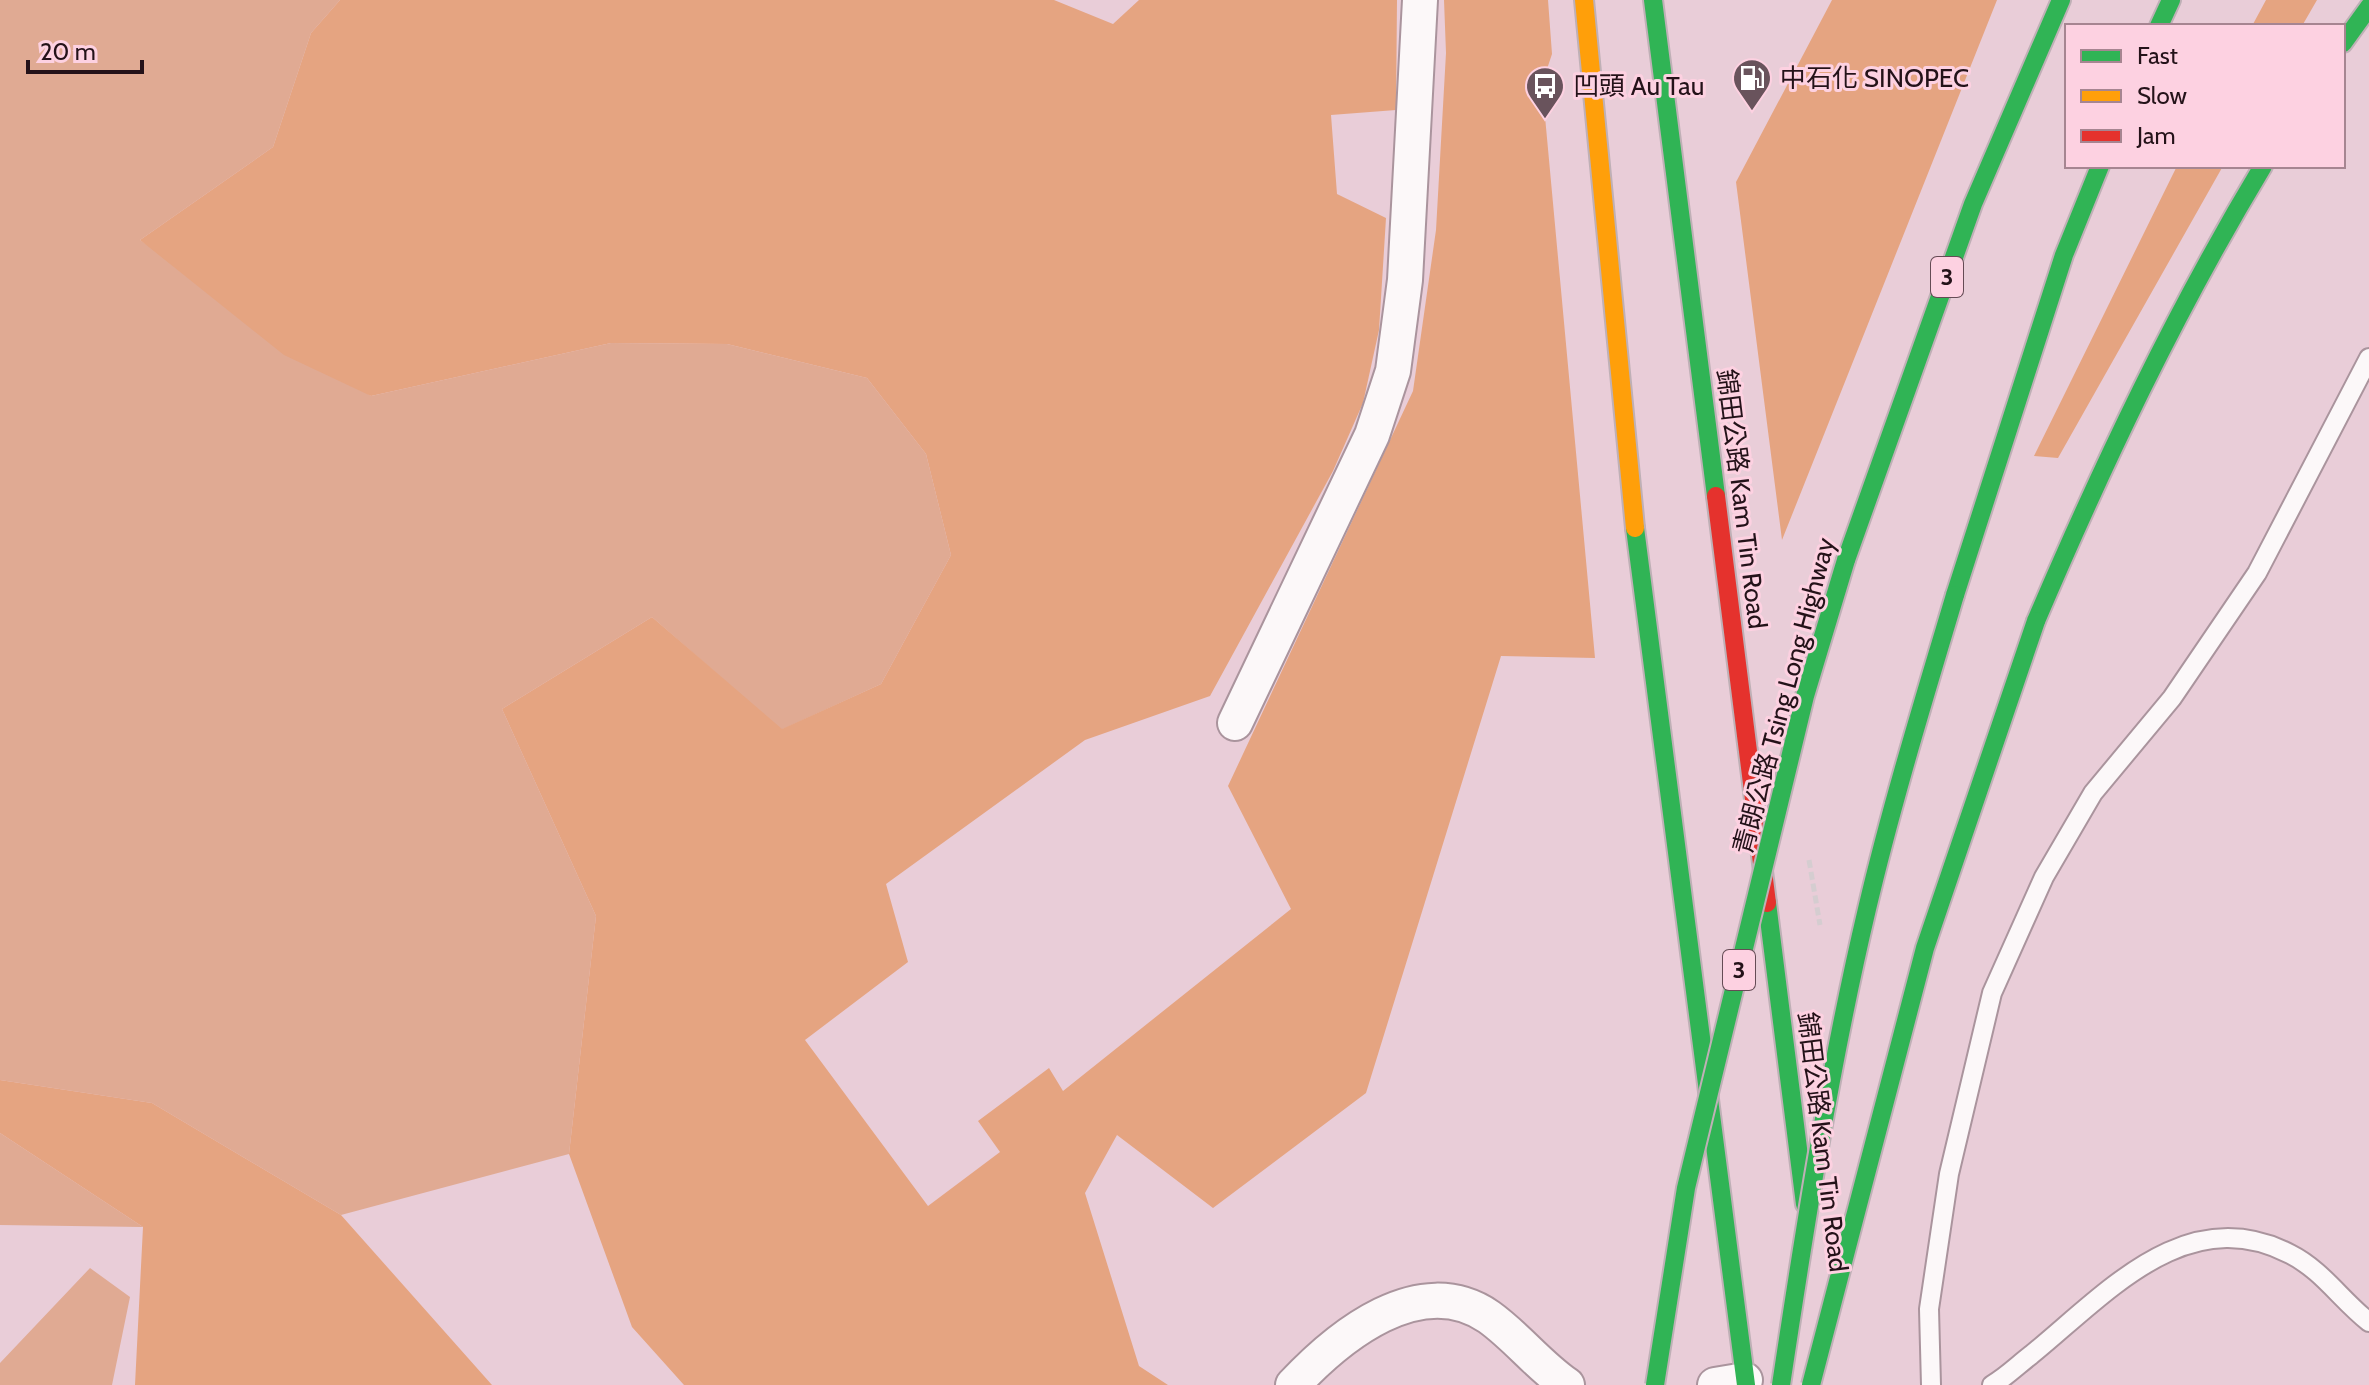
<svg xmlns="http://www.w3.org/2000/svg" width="2369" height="1385" font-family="Cabin,'Noto Sans TC',sans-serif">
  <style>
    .green { fill: #e0aa93 }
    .forest { fill: #e5a481 }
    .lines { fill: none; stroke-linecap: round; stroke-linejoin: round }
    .lane-casing { stroke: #aa949d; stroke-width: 22 }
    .street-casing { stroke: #aa949d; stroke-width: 38 }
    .fast-casing { stroke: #bfb0b6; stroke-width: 22 }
    .slow-casing { stroke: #bfb0b6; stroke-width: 22 }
    .jam-casing { stroke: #bfb0b6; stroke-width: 22 }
    .path { stroke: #d5cdd0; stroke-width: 5; stroke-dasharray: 8 4; stroke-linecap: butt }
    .lane { stroke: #fcf8f9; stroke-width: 18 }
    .street { stroke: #fcf8f9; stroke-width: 34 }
    .fast { stroke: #30b455; stroke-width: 18 }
    .slow { stroke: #ff9f0a; stroke-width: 18 }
    .jam { stroke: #e5322d; stroke-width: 18 }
    .fast-bridge-casing { stroke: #bfb0b6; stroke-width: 22; stroke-linecap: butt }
    .fast-bridge { stroke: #30b455; stroke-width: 18 }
    .labels { text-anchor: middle; stroke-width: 6; stroke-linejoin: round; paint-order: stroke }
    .shield { fill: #fdd1e1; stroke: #654b55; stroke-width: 2 }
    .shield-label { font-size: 24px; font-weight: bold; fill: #241219 }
    .poi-label { font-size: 26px; fill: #241219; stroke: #fdd1e1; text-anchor: start }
    .street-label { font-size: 26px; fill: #241219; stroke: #fdd1e1 }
  </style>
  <rect width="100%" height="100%" fill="#e9cdd8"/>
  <path class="green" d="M0,0h340l-29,33 -38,114 -133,93 231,156 240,-53 116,1 140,34 59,76 25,101 -70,129 -100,46 -129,-113 -150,92 94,207 -27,238 -228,61 -189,-112 -152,-23z
    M0,1133l143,94 -143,-2z
    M90,1268l40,29 -18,88h-112v-22z"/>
  <path class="forest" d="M340,0h714l59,24 26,-24h258l-1,110 -65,5 6,79 49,24 -7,112 -16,73 -30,68 -123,225 -125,44 -199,144 22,78 -103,78 123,166 72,-54 -22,-31 71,-53 14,23 228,-182 -63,-123 185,-395 23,-161 10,-177 -2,-53h104l4,54 -10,30 53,574 -94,-2 -135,437 -153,115 -96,-73 -32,58 54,173 29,19h-484l-52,-58 -63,-173 27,-238 -94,-207 150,-92 130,112 99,-45 70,-129 -25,-101 -59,-76 -140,-34 -116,-1 -240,53 -87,-41 -144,-115 133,-93 38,-114z
    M1832,0h165l-215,540 -46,-358z
    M2266,0h51l-15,26h-50z
    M2177,166h46l-165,292 -24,-2z
    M0,1080l152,23 189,112 151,170h-357l8,-158 -143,-94z"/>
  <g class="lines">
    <defs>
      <path id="lane" d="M1931,1385l-2,-76 20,-135 43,-181 52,-116 49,-84 79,-95 85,-125 112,-215
        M1992,1385c14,-8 26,-20 39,-30 74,-60 155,-155 259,-101 32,16 51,46 79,68"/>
      <path id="street" d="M1235,723l137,-288 21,-64 12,-91 15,-280
        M1293,1385c45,-48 127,-116 196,-68 28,20 49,48 78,68
        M1715,1385l30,-5"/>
      <path id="fast" d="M1653,0l63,496
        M2159,26l12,-26
        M2343,43l26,-36
        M1635,528l111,857
        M1846,560l127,-356 88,-204
        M1955,595l109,-340 36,-89
        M2036,621c67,-157 139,-309 227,-455
        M1767,903l38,301"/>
      <path id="slow" d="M1584,0l51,528"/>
      <path id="jam" d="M1716,496l51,407"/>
    </defs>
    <use href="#lane" class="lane-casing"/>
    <use href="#street" class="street-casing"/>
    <use href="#fast" class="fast-casing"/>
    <use href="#slow" class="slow-casing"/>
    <use href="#jam" class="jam-casing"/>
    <path class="path" d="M1809,860l11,65"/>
    <use href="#lane" class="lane"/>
    <use href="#street" class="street"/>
    <use href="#fast" class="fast"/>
    <use href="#slow" class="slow"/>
    <use href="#jam" class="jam"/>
    <defs>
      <path id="fast-bridge" d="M1655,1385l31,-197 119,-492 41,-136
        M1781,1385c24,-159 49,-319 86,-476 25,-106 57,-210 88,-314
        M1811,1385l114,-437 111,-327"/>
    </defs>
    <use href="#fast-bridge" class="fast-bridge-casing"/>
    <use href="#fast-bridge" class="fast-bridge"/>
  </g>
  <defs>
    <symbol id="fuel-pin" viewBox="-11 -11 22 30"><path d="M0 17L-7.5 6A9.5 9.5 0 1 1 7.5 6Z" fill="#69535c" stroke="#fdd1e1"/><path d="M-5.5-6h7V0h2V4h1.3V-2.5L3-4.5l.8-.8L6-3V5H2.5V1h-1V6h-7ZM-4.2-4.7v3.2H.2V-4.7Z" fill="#fff"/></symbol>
    <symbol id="bus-pin" viewBox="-11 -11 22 30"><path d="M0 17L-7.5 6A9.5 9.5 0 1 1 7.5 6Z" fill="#69535c" stroke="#fdd1e1"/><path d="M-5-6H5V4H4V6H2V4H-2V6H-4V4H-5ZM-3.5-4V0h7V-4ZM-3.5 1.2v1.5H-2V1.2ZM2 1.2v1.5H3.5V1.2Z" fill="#fff"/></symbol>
  </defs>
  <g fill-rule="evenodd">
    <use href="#fuel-pin" x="1730" y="56" width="44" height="60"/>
    <use href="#bus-pin" x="1523" y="64" width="44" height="60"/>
  </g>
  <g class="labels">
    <g class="shield">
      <rect x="1931" y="257" width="32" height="40" rx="6"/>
      <rect x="1723" y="950" width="32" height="40" rx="6"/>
    </g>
    <g class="shield-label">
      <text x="1947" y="285">3</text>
      <text x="1739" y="978">3</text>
    </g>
    <g class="poi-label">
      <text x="1780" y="87">中石化 SINOPEC</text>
      <text x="1573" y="95">凹頭 Au Tau</text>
    </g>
    <g class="street-label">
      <text transform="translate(1742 499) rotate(83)" y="9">錦田公路 Kam Tin Road</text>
      <text transform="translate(1784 696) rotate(-75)" y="9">青朗公路 Tsing Long Highway</text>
      <text transform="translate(1823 1142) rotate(83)" y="9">錦田公路 Kam Tin Road</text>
    </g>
  </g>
  <rect x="2065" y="24" width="280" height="144" fill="#fdd1e1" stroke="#a68591" stroke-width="2"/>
  <rect x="2081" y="50" width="40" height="12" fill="#30b455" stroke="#a68591" stroke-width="2"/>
  <text x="2137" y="64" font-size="24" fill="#241219">Fast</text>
  <rect x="2081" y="90" width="40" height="12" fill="#ff9f0a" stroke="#a68591" stroke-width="2"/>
  <text x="2137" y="104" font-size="24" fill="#241219">Slow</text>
  <rect x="2081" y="130" width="40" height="12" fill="#e5322d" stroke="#a68591" stroke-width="2"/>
  <text x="2137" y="144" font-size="24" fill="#241219">Jam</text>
  <path d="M28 60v12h114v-12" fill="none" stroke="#241219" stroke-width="4"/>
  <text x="40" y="60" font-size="24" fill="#241219" stroke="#fdd1e1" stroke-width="6" paint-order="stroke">20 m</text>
</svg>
